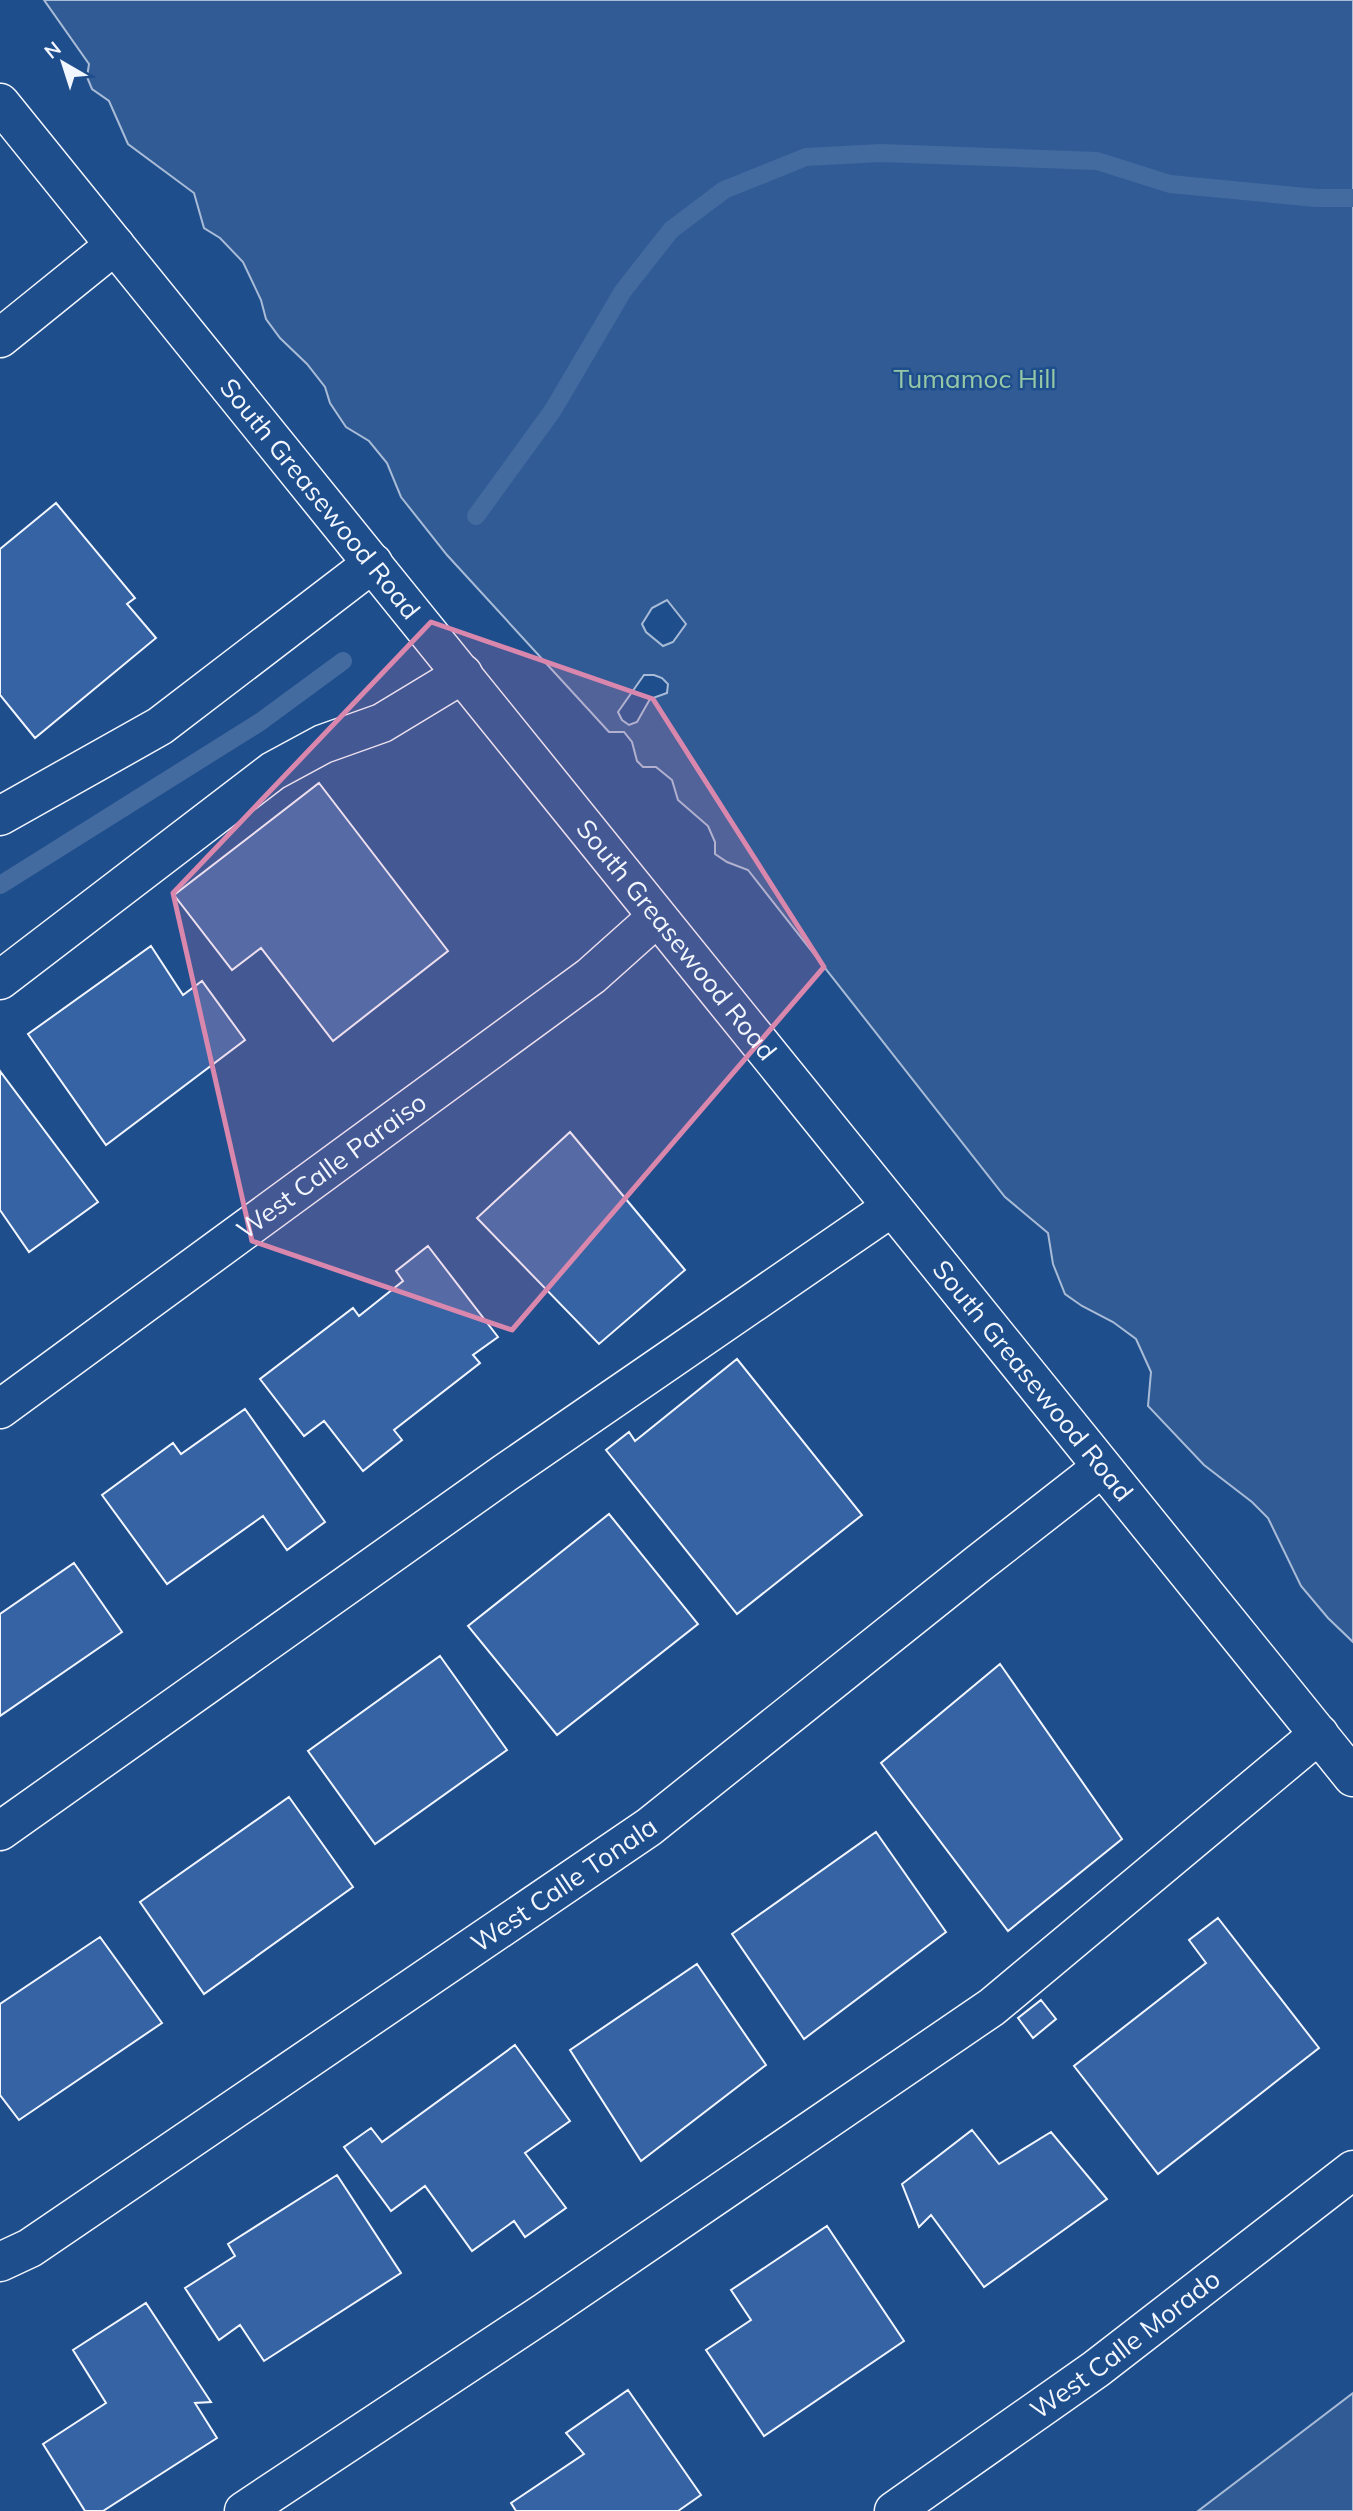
<svg xmlns="http://www.w3.org/2000/svg" width="1353" height="2511" font-family="Mulish,sans-serif">
  <style>
    .built { fill: #305b95; stroke: #a8bbd7; stroke-width: 2; fill-rule: evenodd }
    .lines { fill: none; stroke-linecap: round; stroke-linejoin: round }
    .stream { stroke: #446ba0; stroke-width: 18 }
    .building { fill: #3563a3; stroke: #f2f6ff; stroke-width: 2 }
    .minor-casing { stroke: #f2f6ff; stroke-width: 41 }
    .major-casing { stroke: #f2f6ff; stroke-width: 41 }
    .minor { stroke: #1f4e8c; stroke-width: 38 }
    .major { stroke: #1f4e8c; stroke-width: 38 }
    .marked { fill: #da87ad; fill-opacity: 0.2; stroke: #da87ad; stroke-width: 5; stroke-linejoin: round }
    .labels { text-anchor: middle; stroke-width: 5; stroke-linejoin: round; paint-order: stroke }
    .park-label { font-size: 26px; fill: #97c8a6; stroke: #1f4e8c }
    .street-label { font-size: 26px; fill: #f2f6ff; stroke: #1f4e8c }
  </style>
  <rect width="100%" height="100%" fill="#1f4e8c"/>
  <path class="built" d="M44,0h1309v1642l-25,-24 -27,-32 -33,-68 -16,-16 -48,-37 -56,-59 3,-34 -15,-33 -23,-17 -31,-16 -17,-12 -12,-30 -5,-31 -43,-36 -257,-327 -21,-8 -12,-8v-12l-7,-16 -30,-26 -6,-20 -16,-13h-13l-6,-6 -5,-19 -8,-10h-15l-162,-177 -46,-58 -14,-34 -18,-22 -23,-14 -16,-24 -5,-16 -18,-23 -27,-26 -14,-19 -5,-19 -18,-38 -23,-24 -16,-10 -10,-35 -66,-49 -19,-43 -17,-12 -5,-12 2,-13zM667,600l19,24 -13,18 -10,4 -17,-14 -4,-8 10,-16zM644,675h10l8,3 6,6 -1,9 -17,6 -13,23 -8,3 -7,-5 -4,-8z
    M1353,2393v118h-155z"/>
  <g class="lines">
    <path class="stream" d="M476,516l77,-106 70,-119 48,-61 53,-40 82,-33 75,-4 216,8 73,23 146,14h37
      M0,885l260,-163 83,-61"/>
  </g>
  <path class="building" d="M56,503l79,95 -8,6 29,34 -121,100 -35,-43v-146z
    M319,783l129,168 -115,90 -72,-93 -29,22 -58,-75z
    M151,946l32,49 19,-14 43,59 -139,105 -78,-111z
    M0,1071l98,131 -69,50 -29,-42z
    M570,1132l115,138 -86,74 -122,-126z
    M428,1246l70,91 -25,18 7,8 -86,67 8,10 -39,31 -39,-50 -20,15 -44,-57 93,-71 6,8 44,-35 -7,-10z
    M737,1359l125,156 -125,99 -131,-164 23,-18 6,9z
    M245,1409l80,113 -38,28 -24,-34 -96,68 -65,-89 71,-52 8,11z
    M609,1514l89,110 -141,111 -89,-109z
    M74,1563l48,69 -122,84v-102z
    M440,1656l67,94 -132,94 -67,-93z
    M1000,1664l122,175 -114,92 -127,-168z
    M289,1797l64,90 -149,107 -64,-92z
    M876,1832l70,100 -142,107 -72,-105z
    M1218,1918l101,130 -161,126 -84,-108 132,-103 -17,-23z
    M100,1937l62,86 -143,97 -19,-25v-91z
    M697,1964l69,101 -125,96 -71,-111z
    M1041,2000l15,19 -23,19 -15,-20z
    M515,2045l55,76 -45,32 41,55 -41,29 -11,-16 -42,30 -47,-65 -34,25 -47,-64 27,-19 11,14z
    M972,2130l27,34 52,-32 56,67 -123,88 -53,-72 -12,12 -17,-43z
    M337,2175l64,98 -137,88 -24,-36 -21,15 -34,-52 50,-32 -7,-12z
    M827,2226l77,115 -140,95 -58,-86 45,-30 -20,-30z
    M146,2303l65,99 -16,1 22,35 -114,73h-18l-42,-67 63,-41 -33,-53z
    M628,2390l73,105 -23,16h-162l-5,-8 73,-49 -18,-21z"/>
  <g class="lines">
    <defs>
      <g id="minor">
        <path d="M0,338l115,-93"/>
        <path d="M0,816l160,-90 213,-163"/>
        <path d="M0,980l273,-209 50,-27 59,-21 81,-49"/>
        <path id="s1" d="M0,1409l591,-433 66,-59"/>
        <path d="M0,1831l505,-358 387,-266"/>
        <path id="s2" d="M0,2262l30,-14 619,-421 329,-263 123,-96"/>
        <path d="M244,2511l301,-199 447,-305 327,-273"/>
        <path id="s3" d="M894,2511l202,-142 257,-199"/>
      </g>
      <g id="major">
        <path id="s4" d="M0,103l1353,1674"/>
      </g>
    </defs>
    <use href="#minor" class="minor-casing"/>
    <use href="#major" class="major-casing"/>
    <use href="#minor" class="minor"/>
    <use href="#major" class="major"/>
  </g>
  <path class="marked" d="M431,622l222,77 171,268 -312,363 -260,-89 -79,-348z"/>
  <g class="labels">
    <g class="park-label">
      <text x="975" y="388">Tumamoc Hill</text>
    </g>
    <g class="street-label">
      <text dy="9" stroke="none"><textPath href="#s4" startOffset="509">South Greasewood Road</textPath></text>
      <text dy="9" stroke="none"><textPath href="#s4" startOffset="1076">South Greasewood Road</textPath></text>
      <text dy="9" stroke="none"><textPath href="#s1" startOffset="411">West Calle Paraiso</textPath></text>
      <text dy="9" stroke="none"><textPath href="#s4" startOffset="1643">South Greasewood Road</textPath></text>
      <text dy="9" stroke="none"><textPath href="#s2" startOffset="679">West Calle Tonala</textPath></text>
      <text dy="9" stroke="none"><textPath href="#s3" startOffset="285">West Calle Morado</textPath></text>
    </g>
  </g>
  <g transform="translate(63 63) rotate(321)" stroke="#1f4e8c" stroke-width="5" paint-order="stroke">
  <path d="M0-5L12 26L0 18L-12 26Z" fill="#f2f6ff"/>
  <text y="-10" font-size="19" font-weight="bold" text-anchor="middle" fill="#f2f6ff">N</text>
  </g>
</svg>
